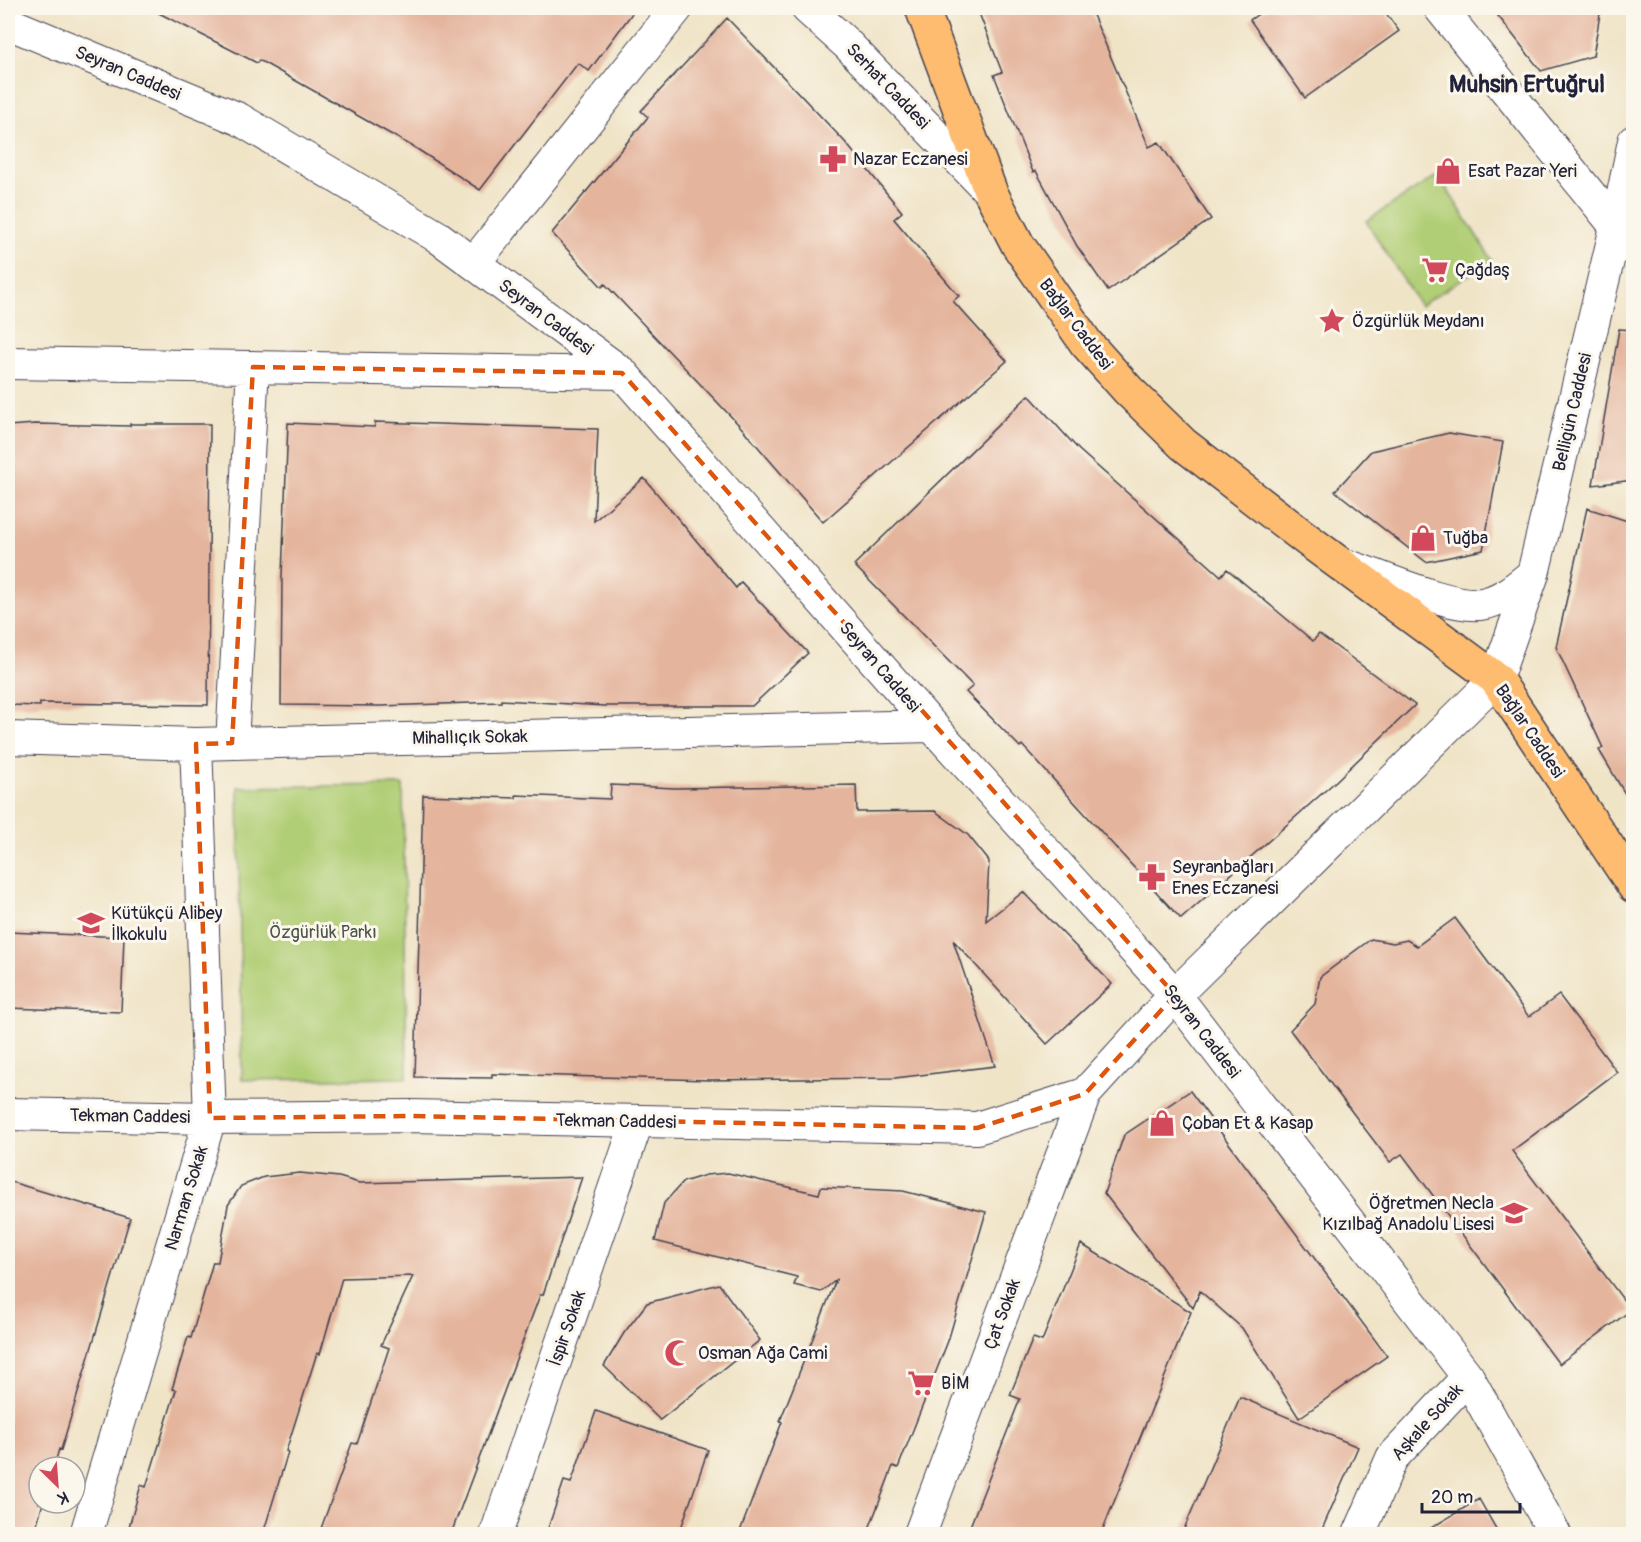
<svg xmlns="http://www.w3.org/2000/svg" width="1641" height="1542" font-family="Pangolin,sans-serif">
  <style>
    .green { fill: #b0ce75; stroke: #697858; stroke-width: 1.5 }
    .building { fill: #e4b49c }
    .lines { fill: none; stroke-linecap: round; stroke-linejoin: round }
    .minor-casing { stroke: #413f50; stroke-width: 34 }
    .major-casing { stroke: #413f50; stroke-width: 36 }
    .minor { stroke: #fff; stroke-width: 32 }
    .major { stroke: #febc71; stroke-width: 33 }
    .marked { fill: none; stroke: #de560e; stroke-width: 4.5; stroke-dasharray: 12 8; stroke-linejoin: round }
    .labels { text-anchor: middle; stroke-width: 6; stroke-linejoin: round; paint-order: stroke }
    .street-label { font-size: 18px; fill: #22223b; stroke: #fbf7ec }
    .poi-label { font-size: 18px; fill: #22223b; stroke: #fbf7ec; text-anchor: start }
    .park-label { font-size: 18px; fill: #4d564c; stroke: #fbf7ec }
    .district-label { font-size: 24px; font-weight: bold; fill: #22223b; stroke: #fbf7ec }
  </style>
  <rect width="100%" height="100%" fill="#fbf7ec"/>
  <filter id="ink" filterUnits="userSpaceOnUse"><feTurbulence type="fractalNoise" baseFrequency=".0167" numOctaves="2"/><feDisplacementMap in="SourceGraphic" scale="12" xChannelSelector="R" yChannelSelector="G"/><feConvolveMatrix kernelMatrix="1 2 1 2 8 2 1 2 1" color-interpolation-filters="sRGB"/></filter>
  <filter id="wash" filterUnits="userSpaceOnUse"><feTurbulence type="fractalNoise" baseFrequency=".008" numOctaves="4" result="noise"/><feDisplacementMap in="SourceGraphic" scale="24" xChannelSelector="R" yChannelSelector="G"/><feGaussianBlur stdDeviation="1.35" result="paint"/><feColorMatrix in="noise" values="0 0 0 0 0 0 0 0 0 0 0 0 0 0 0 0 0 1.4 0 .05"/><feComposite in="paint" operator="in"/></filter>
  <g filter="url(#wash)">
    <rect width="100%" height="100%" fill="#f0e4c7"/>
    <path class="green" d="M1438,175l54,85 -72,46 -54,-85z
      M403,785l4,293 -165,2 -4,-293z"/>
    <g id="blocks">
      <path class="building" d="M149,8h487l-47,63 -11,-8 -98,127 -63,-41 -158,-89 -2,3z
        M977,8h113l59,139 10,-5 52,77 -103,72 -31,-45 -41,-75 -3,1 -39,-97 8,-3z
        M1267,8h115l17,23 -94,67 -55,-78z
        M1492,8h109l-8,48 -52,15z
        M727,18l118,124 57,70 -8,7 65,77 -6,5 54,60 -184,161 -83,-96 -135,-142 -3,3 -50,-54 96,-116 -7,-6z
        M1619,329l15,1v150l-41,5z
        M1029,395l50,55 142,126 6,-7 86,72 6,-7 96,71 -79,76 -155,138 -159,-174 -2,2 -54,-55 7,-6 -119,-121z
        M375,422l223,7 -4,92 50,-43 92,110 5,-6 67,71 -56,53h-147l-104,-6v2l-121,4 -99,-1 1,-130 6,-152 87,4z
        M35,424l95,2v-2h80l-2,281 -168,-2v3l-32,-1v-279z
        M1449,433l54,9 -20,108 -57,12 -91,-71 36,-40z
        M1587,508l47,15v286l-35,-59 4,-2 -47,-101z
        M611,785l64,3 181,-3 1,27 78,-1 33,24 21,26 -3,60 37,-29 89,92 -65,60 -94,-104 42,126 -100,12 -186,2 -217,-6v4l-77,-1 8,-282 93,3v-3l94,4z
        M1455,918l74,99 30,-22 58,77 -105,79 119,159 -72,54 -157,-210 -12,8 -100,-132 25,-26 5,-27 51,-38 22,4 14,-3 10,6z
        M8,932l116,5 -3,75 -113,-4z
        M1190,1091l197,265 -88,62 -57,-90 -42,-37 -7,17 -89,-115 20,-58z
        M300,1173l39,4 20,6 223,-6 -39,118h-3l-89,239h-132l33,-91 5,1 32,-96 -8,-3 32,-69 -71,2 -22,76 -3,-1 -31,98 2,1 -25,82h-136l14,-49 5,2 30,-97 -4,-1 16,-52 3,1 22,-76h5l10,-57 13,-19 23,-9z
        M728,1173l91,21 2,-7 82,4 83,21 -38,129 -50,127 -5,-2 -26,68h-128l43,-112 -2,-1 56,-141 -15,12 -27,-7 3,-8 -142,-36 9,-38 19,-21 23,-7z
        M8,1181l122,37 -69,232 -2,-1 -5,18h-15v36h4l-9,31 -26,-5z
        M1081,1244l110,68 -90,222h-134l53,-135 -10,-4 23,-57 9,3z
        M719,1284l41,56 -100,80 -56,-54 20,-33 23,-30z
        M1240,1397l118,50 -38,87h-138z
        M596,1411l112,39 -29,84h-133l18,-53 7,2z
        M1479,1499l20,35h-78z"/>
    </g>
  </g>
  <g filter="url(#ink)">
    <use href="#blocks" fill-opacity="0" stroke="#413f50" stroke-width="1.5"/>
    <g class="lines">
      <defs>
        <path id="minor" d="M807,8l40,36 144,149
          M1440,8l194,241
          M8,23l231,96 199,118 184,136 310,353 243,269 293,382 87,157
          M474,263l203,-255
          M8,363l614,10
          M1348,566c32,10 103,42 133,38 21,-3 37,-18 52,-30
          M8,738l188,6 736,-18
          M232,743l21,-376
          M8,1114l202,4 201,-2 566,12 108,-34 90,-99 321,-316 37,-105 83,-347 18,-86
          M86,1534l124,-416 -14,-374
          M496,1534l141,-412
          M920,1534l165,-440
          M1359,1534l33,-76 76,-81"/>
        <path id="major" d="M922,8l69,185 27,52 68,98 42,47 55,54 126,97 187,138 138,207"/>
      </defs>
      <use href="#minor" class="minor-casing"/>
      <use href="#major" class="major-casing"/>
      <use href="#minor" class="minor"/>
      <use href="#major" class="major"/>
    </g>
  </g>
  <path class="marked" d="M253,367l369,6 553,622 -90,99 -108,34 -566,-12 -201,2 -14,-374 36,-1z"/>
  <defs>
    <symbol id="pharmacy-bare" viewBox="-9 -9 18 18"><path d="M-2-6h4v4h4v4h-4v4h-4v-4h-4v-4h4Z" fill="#d1495b" stroke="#fbf7ec" stroke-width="2.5" paint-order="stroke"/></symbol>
    <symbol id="shop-bare" viewBox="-9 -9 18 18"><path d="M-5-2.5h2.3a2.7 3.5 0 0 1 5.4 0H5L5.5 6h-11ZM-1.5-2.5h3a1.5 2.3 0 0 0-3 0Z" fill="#d1495b" stroke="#fbf7ec" stroke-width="2.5" paint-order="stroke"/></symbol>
    <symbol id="supermarket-bare" viewBox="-9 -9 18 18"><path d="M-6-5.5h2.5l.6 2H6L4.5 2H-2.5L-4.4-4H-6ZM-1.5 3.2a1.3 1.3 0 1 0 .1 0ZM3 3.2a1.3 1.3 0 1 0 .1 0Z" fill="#d1495b" stroke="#fbf7ec" stroke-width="2.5" paint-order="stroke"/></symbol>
    <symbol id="sight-bare" viewBox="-9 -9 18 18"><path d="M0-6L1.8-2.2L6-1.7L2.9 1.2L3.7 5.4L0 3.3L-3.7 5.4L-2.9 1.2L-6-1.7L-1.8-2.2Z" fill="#d1495b" stroke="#fbf7ec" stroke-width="2.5" paint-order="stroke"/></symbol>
    <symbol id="school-bare" viewBox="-9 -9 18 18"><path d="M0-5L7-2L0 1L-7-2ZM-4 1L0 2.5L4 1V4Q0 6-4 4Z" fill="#d1495b" stroke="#fbf7ec" stroke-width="2.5" paint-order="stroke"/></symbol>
    <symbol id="mosque-bare" viewBox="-9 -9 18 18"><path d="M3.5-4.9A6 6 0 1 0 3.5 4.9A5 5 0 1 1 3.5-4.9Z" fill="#d1495b" stroke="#fbf7ec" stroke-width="2.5" paint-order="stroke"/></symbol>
  </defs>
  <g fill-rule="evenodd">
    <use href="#pharmacy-bare" x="814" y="140" width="38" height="38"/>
    <use href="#shop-bare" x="1429" y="152" width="38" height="38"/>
    <use href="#supermarket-bare" x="1416" y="251" width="38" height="38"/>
    <use href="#sight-bare" x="1313" y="302" width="38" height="38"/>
    <use href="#shop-bare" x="1404" y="519" width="38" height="38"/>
    <use href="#pharmacy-bare" x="1133" y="858" width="38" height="38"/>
    <use href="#school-bare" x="72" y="904" width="38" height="38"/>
    <use href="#shop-bare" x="1143" y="1104" width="38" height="38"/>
    <use href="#school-bare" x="1495" y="1194" width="38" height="38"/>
    <use href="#mosque-bare" x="659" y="1334" width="38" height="38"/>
    <use href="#supermarket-bare" x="902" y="1364" width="38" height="38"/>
  </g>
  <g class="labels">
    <g class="street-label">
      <text transform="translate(128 73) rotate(23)" y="6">Seyran Caddesi</text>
      <text transform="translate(888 86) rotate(46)" y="6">Serhat Caddesi</text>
      <text transform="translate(546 317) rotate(37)" y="6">Seyran Caddesi</text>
      <text transform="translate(1076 324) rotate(53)" y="6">Bağlar Caddesi</text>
      <text transform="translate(1572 412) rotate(-77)" y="6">Belligün Caddesi</text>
      <text transform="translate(880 667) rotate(49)" y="6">Seyran Caddesi</text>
      <text transform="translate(1530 731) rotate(56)" y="6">Bağlar Caddesi</text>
      <text transform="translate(470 737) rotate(-1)" y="6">Mihallıçık Sokak</text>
      <text transform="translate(1202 1031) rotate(52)" y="6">Seyran Caddesi</text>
      <text transform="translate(130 1116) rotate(1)" y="6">Tekman Caddesi</text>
      <text transform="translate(616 1121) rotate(1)" y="6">Tekman Caddesi</text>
      <text transform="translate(186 1198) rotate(-73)" y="6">Narman Sokak</text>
      <text transform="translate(1002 1314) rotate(-70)" y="6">Çat Sokak</text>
      <text transform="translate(567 1328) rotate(-71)" y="6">İspir Sokak</text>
      <text transform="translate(1427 1422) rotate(-48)" y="6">Aşkale Sokak</text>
    </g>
    <g class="poi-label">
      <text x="853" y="165">Nazar Eczanesi</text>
      <text x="1468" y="177">Esat Pazar Yeri</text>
      <text x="1455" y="276">Çağdaş</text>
      <text x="1352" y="327">Özgürlük Meydanı</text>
      <text x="1443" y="544">Tuğba</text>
      <text x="1172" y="873">Seyranbağları<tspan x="1172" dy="21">Enes Eczanesi</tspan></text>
      <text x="111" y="919">Kütükçü Alibey<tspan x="111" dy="21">İlkokulu</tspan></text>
      <text x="1182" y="1129">Çoban Et &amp; Kasap</text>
      <text x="1494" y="1209" text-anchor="end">Öğretmen Necla<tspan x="1494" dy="21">Kızılbağ Anadolu Lisesi</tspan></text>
      <text x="698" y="1359">Osman Ağa Cami</text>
      <text x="941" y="1389">BİM</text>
    </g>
    <g class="park-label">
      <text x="323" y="938">Özgürlük Parkı</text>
    </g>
    <g class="district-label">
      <text x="1527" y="92">Muhsin Ertuğrul</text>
    </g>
  </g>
  <rect width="1641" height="1542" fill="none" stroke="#fbf7ec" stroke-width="30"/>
  <g transform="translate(57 1485) rotate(155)"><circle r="28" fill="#fbf7ec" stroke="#a4a2a5" stroke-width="1.5"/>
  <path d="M0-4.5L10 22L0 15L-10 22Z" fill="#d1495b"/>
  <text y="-9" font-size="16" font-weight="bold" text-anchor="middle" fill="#22223b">K</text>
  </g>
  <path d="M1422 1503v9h98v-9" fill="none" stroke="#22223b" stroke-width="3"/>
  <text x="1431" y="1503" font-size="18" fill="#22223b" stroke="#fbf7ec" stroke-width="4.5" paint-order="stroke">20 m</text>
</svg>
